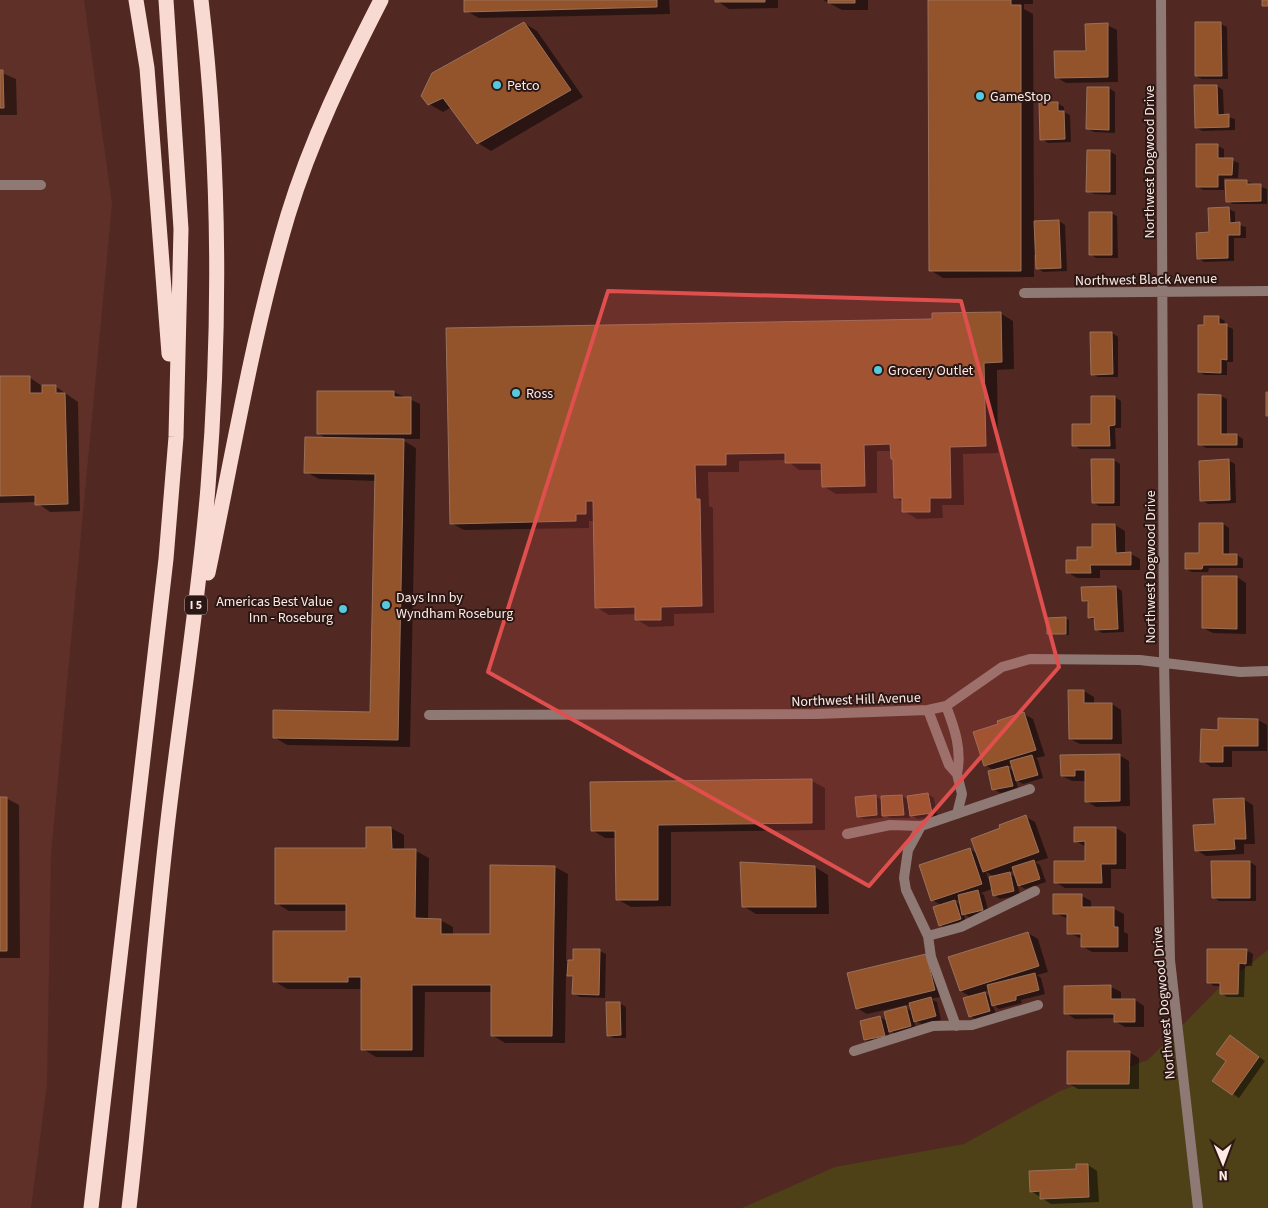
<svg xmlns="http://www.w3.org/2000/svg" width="1268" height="1208" font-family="'Source Sans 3',sans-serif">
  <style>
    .built { fill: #5f3027 }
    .green { fill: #4e4118 }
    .shadow { fill: #0007; fill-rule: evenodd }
    .building { fill: #94542b; stroke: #99715a }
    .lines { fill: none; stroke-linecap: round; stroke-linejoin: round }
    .street { stroke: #8e7974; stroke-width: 10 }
    .highway { stroke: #f9dad3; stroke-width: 15 }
    .marked { fill: #de4f4e; fill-opacity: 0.2; stroke: #de4f4e; stroke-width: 4; stroke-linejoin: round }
    .poi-dot { fill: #55cadf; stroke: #2b1815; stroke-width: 2 }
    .labels { text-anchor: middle; stroke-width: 4; stroke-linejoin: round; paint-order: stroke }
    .shield { fill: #2b1815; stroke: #bfaaa6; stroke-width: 1 }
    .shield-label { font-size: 12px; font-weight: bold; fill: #fee9e4 }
    .poi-label { font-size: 14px; fill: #fee9e4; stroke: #2b1815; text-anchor: start }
    .street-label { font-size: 14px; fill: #fee9e4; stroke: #2b1815 }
  </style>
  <rect width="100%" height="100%" fill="#512922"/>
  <path class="built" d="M0,0h84l28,204 -61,650 -4,230 -16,124h-31z"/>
  <path class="green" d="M1268,950v258h-526l93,-41 129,-23 96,-53 88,-31 71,-72z"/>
  <path class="shadow" d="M466,0h203l1,14 -191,4 -13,-7z
    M716,0h62v8l-49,1z
    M823,0h45v10h-26z
    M929,0h104v4h-9v5l9,5 1,208 25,-1 6,4 2,46 -24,1 -6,-4 -1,-13h-2v22l-91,1 -13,-8z
    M524,23l13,8 46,66 -92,54 -13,-8 -26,-36 -9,5 -14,-8z
    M1221,24l6,3 1,52h-26l-6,-3z
    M1107,25l10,5 1,52 -52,1 -10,-6 31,-25z
    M0,72l16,7 1,36h-17z
    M1217,86l6,4 1,26 11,3v11l-32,1 -7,-3z
    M1109,88l6,4v41l-21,-1 -6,-3z
    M1057,103l7,4v5l6,3 1,27 -23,1 -6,-4z
    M1218,146l6,3v11h8l7,3 -1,15h-14v12h-21l-6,-4z
    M1109,151l7,4v40l-22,-1 -6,-3z
    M1246,181l21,8v15h-34l-6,-3z
    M1229,209l6,3v12l11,3v11h-12v23l-30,1 -6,-4 12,-24z
    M1111,213l6,3 1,42h-22l-6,-4z
    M1000,313l13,8 1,48 -17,1 1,83 -35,1 1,51h-22l1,13 -26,1 -13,-8v-9l-9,-4v-38l-3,-9h-15v42l-41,1 -13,-8v-16h-24l-13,-10 -47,1v11h-31l1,34 4,2 1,105 -40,1v12l-25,1 -13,-8v-5l-27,1 -13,-8 -1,-86h-6v7l-125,2 -13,-7 482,-203z
    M1218,317l7,4 -1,4 9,4v33h-6v13h-22l-6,-3 6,-46z
    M1112,333l6,4v40h-20l-6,-3z
    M0,377h29l13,9h13l23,16 2,109 -30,1 -14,-10 -36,1z
    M394,392l26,12v35h-19l15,9 -6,299 -123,-2 -13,-8 97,-23 5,-233 -57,-2 -13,-7 21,-33 -9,-6z
    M1221,396l6,3v36h10l6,4v9h-37l-7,-4z
    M1115,397l6,4v27h-6l1,21h-36l-6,-4z
    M1114,460l6,4v42h-21l-6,-4z
    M1228,460l7,4 1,39 -28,1 -6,-4z
    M1223,524l6,4v27h8l6,4v9h-34l-1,4h-16l-6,-3z
    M1093,525h22l10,6v23h6l9,5v11h-40v8h-23l-10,-6 26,-24z
    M1237,577l9,6v51l-33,-1 -10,-5z
    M1116,587l6,4 2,41 -22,1 -6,-4v-8l-7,-4v-13l-6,-4z
    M1066,619l3,1v15l-20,-2z
    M1070,691h14l10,6v7h18l9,6 1,34h-42l-10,-5z
    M1024,714l9,5 12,37 -9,2 2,2 5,18 -20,6 -7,-4 2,9 -18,4 -6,-4 1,-18 -10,-6 15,-40zM1013,765l1,6 -7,-4z
    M1258,720l9,5v26h-35v16h-21l-9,-6 18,-30z
    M1119,755l10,6 1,45 -34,1 -10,-6v-20h-14l-10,-5v-20z
    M812,781l13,7v42l-154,2v74l-40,1 -14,-8v-61h-12l-13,-8z
    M928,794l6,4 3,18 -19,3 -9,-5 1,4h-20l-7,-4v4l-19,1 -6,-3 17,-20 8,5 -1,-4 20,-1 7,4z
    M0,798h6l13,7 1,153h-20z
    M1243,799l10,6 2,39h-11v10l-38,2 -10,-6 20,-24z
    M1026,817l9,5 13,36 -13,4 5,3 6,17 -21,7 -7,-4 2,10 -20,4 -6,-4 -2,-6 -11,4 3,2 5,18 -19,5 -6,-4 2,9 -20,6 -6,-4 1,-20 -9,-5 38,-51 8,5 24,-25zM1014,870l2,7 -6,-3 -6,1zM986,872l9,5 -7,1zM960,900l1,5 -6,-4z
    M368,828h23l13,7v16h12l13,7 -1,62h12l13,7v8h38l64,-68 13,7 -2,87 8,1 26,-11 6,3 -1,44 -25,-1 -6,-3v-16l-8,-4 -1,69h-60l-13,-8v-43h-67l-1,65h-48l-13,-8v-60h-76l-13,-8 73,-49v-21h-58l-13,-8 92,-54z
    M1076,828h40l10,6v35h-15v19h-46l-10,-6 31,-20v-15l-10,-6z
    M1250,862l6,4v35h-37l-6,-4z
    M742,864l73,3 13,8 1,39h-73l-13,-8z
    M1082,896l9,5v8h23l10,5v18l4,2v18h-36l-10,-6v-7l-13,-6v-14l-15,-6z
    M1028,933l10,6 10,33 -11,3 4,3 4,16 -24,6 1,3 -23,6 -6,-4 3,9 -20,6 -6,-4 1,-19 -10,-6 -11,-33zM989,990l2,7 -8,-5z
    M1246,950l7,4 -1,12h-7l-1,31h-17l-6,-4v-7h-7l-6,-4z
    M926,955l18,41 -13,3 6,3 4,18 -20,4 -7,-4 2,9 -20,5 -8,-4 2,9 -18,4 -7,-4 15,-22 8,5 18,-14 7,4 -2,-8 -44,10 -10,-6z
    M1065,987h46l10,5v8h14l9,6v21h-19l-9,-5v-4l-41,1 -9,-6z
    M619,1003l7,4v31h-12l-6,-3z
    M1236,1041l29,20 -26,37 -25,-17 14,-20z
    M1129,1052l10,6v31h-61l-10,-6z
    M1088,1165l9,6 2,31 -48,2 -20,-13z"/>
  <path class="building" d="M464,0h193v7l-193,5z
    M715,0h50v2h-50z
    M828,0h27v3h-27z
    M928,0h83v5h10v266h-92z
    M1262,0h6v6h-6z
    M524,22l47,68 -94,54 -34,-46 -15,7 -7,-9 11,-23z
    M1195,22h26l1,54h-27z
    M1108,23v54l-53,1 -1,-27h32l-1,-27z
    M0,70h3l1,38h-4z
    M1194,85h23l1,30 11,-1v13l-34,1z
    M1087,87h22v43l-23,-1z
    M1039,102h19v9h6l1,28 -25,1z
    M1196,144h22v14h15l-1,17h-14v12h-22z
    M1087,150h23v42h-24z
    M1225,180h22v4h14v17l-35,1z
    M1229,207l1,16 10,-1v13h-12v23l-31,1 -1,-26 13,-1 -1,-24z
    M1089,212h23v43h-23z
    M1059,220l2,48 -25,1 -2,-48z
    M1001,312l1,50 -18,1 2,83 -36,1 1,51h-21v14h-28v-14h-8l-1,-39h-2l-1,-15 -26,1 1,41 -43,1 -1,-24h-36v-10l-59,1v11h-31l1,34h4l2,107 -41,1v13h-26v-13l-40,1 -2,-107h-7v13h-10v7l-126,3 -4,-196 486,-9v-6z
    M1204,316h15v8h8v36l-6,-1v14l-23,-1v-47h6z
    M1090,332h22l1,42 -22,1z
    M0,376h30v17h12v-8h14v8h9l3,111 -33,1v-10l-35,1z
    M317,391h77v6h17v37h-94z
    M1266,392h2v24h-2z
    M1198,394l23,1v39h16v11h-39z
    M1091,396h24v29l-6,1 1,20h-38v-22h19z
    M305,437l99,2 -6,301 -125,-2v-28l97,2 5,-238 -71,-1z
    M1091,459h23v44h-22z
    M1229,459l1,41 -30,1 -1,-40z
    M1199,523h24v31h14v11h-34l-1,4h-17v-16h14z
    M1092,524h23l1,29 15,-1v13h-41l1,8h-25v-13h11v-13h15z
    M1202,576h35v53l-35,-1z
    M1116,586l2,43 -23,1 -1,-13 -6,1v-17h-6l-1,-14z
    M1066,617v17h-19v-16z
    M1068,690h16v13h28v36h-43z
    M1024,712l12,38 -52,16 -11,-34 25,-8 -1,-3z
    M1218,718l40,1v27h-35v16h-23l1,-33 17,1z
    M1120,754v47l-35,1v-32h-10v6h-14l-1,-21z
    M1032,755l6,20 -22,6 -6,-20z
    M1008,766l5,20 -21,4 -4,-19z
    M812,779v44l-154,2v75h-42l-1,-69h-24l-1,-49z
    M928,793l4,20 -22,3 -3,-20z
    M876,795l1,20 -20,2 -2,-20z
    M902,795l2,20 -22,1 -1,-20z
    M0,797h7v154h-7z
    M1244,798l2,41h-12l1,10 -40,2 -2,-26 22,-1 -2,-25z
    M1026,815l13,37 -56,20 -12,-33 29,-11 -1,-3z
    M366,827h25l1,22h24l-1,69 26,1v15h49v-69l65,1 -3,170h-61v-51h-79v65h-51v-73h-13v5h-75v-51h73v-27h-71v-56h91z
    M1074,827h42v37h-15l1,19h-48v-22h31v-20l-11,1z
    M970,848l12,36 -51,17 -12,-36z
    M1034,860l6,19 -22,7 -6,-19z
    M1211,861h39v37h-38z
    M740,862l75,4 1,41h-74z
    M1010,872l4,19 -21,5 -4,-19z
    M978,890l5,20 -21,5 -4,-20z
    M1053,894h29v13h32v20h4v20h-37v-13h-14v-20h-14z
    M955,900l6,19 -22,7 -6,-19z
    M1028,932l11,34 -79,25 -12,-34z
    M573,949h27l-1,46 -27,-1 1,-18h-6l1,-16h5z
    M1207,949h40l-1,15 -7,-1 -1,31h-18v-11h-13z
    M926,954l9,36 -79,19 -9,-36z
    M1035,973l4,17 -23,6v4l-24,6 -5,-21z
    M1111,985v14h24v23h-21v-8h-50v-28z
    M985,992l5,19 -21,6 -6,-19z
    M931,997l5,19 -22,6 -5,-19z
    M606,1002h14l1,33 -14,1z
    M906,1006l5,20 -22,6 -5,-20z
    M880,1016l5,20 -21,4 -4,-19z
    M1230,1035l29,22 -27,38 -20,-14 14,-20 -10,-7z
    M1067,1051h63l-1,33h-62z
    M1076,1164h12l1,33 -49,2v-8l-10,1 -1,-21 47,-2z"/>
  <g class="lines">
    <path class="street" d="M1161,0l3,662 6,298 28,248
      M0,185h41
      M1024,293l244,-2
      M928,710l21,55 8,9c5,-24 -2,-45 -11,-68
      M429,715l387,-1 112,-4 18,-4 56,-39 28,-8 110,1 100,12 28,-1
      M957,774l5,20 -5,20
      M921,826l-13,24 -4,28 2,12 22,46 3,21 25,69
      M847,834l43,-9 31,1 109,-37
      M928,936l33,-9 74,-36
      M854,1051l79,-25 39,-1 66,-20"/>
    <path class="highway" d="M136,0l11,68 22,286
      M208,573c25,-119 45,-241 80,-358 23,-75 57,-145 93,-215
      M91,1208l75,-649 10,-122 5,-208 -15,-229
      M129,1208c15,-129 24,-259 39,-388 13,-111 31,-222 40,-333 13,-162 12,-326 -7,-487"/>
  </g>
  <path class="marked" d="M608,291l353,10 98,366 -190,219 -381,-214z"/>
  <g class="poi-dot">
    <circle cx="497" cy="85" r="5"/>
    <circle cx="980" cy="96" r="5"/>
    <circle cx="878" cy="370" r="5"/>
    <circle cx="516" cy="393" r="5"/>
    <circle cx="386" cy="605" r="5"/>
    <circle cx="343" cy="609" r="5"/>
  </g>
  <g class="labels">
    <rect class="shield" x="185" y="595.5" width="22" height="19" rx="4"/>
    <g class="shield-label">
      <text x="196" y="609">I 5</text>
    </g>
    <g class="poi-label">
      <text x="507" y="90">Petco</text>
      <text x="990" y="101">GameStop</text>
      <text x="888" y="375">Grocery Outlet</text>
      <text x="526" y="398">Ross</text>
      <text x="396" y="602">Days Inn by<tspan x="396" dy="16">Wyndham Roseburg</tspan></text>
      <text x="333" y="606" text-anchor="end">Americas Best Value<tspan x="333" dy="16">Inn - Roseburg</tspan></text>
    </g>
    <g class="street-label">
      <text transform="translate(1149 162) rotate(-90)" y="5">Northwest Dogwood Drive</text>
      <text transform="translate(1146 279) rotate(-1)" y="5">Northwest Black Avenue</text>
      <text transform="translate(1150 567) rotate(-90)" y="5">Northwest Dogwood Drive</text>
      <text transform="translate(856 699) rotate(-2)" y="5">Northwest Hill Avenue</text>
      <text transform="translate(1163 1003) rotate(-95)" y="5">Northwest Dogwood Drive</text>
    </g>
  </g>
  <g transform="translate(1223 1163) rotate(179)" stroke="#2b1815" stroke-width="4" paint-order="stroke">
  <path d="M0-4L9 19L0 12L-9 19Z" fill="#fee9e4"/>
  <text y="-8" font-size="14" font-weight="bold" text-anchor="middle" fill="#fee9e4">N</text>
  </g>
</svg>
